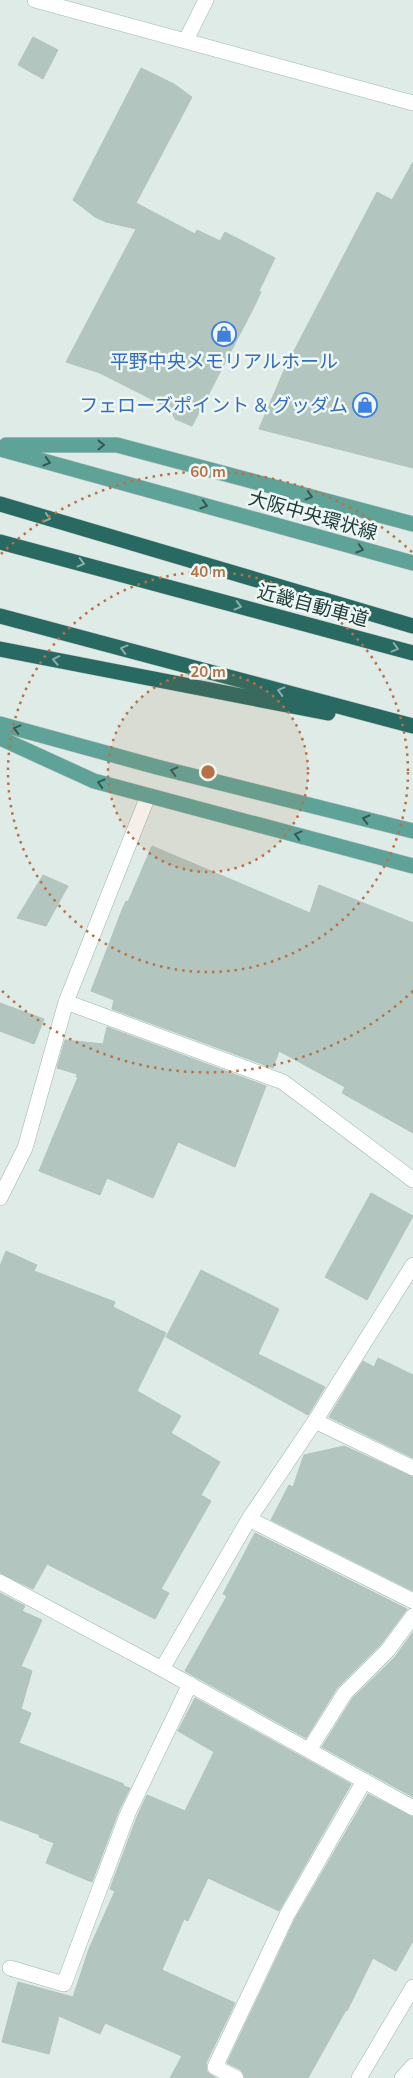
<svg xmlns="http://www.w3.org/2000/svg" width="413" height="2078" font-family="Mulish,'Noto Sans JP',sans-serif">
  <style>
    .building { fill: #b3c5bf; stroke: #b0c4be }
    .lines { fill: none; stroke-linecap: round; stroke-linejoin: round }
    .street-casing { stroke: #a1b3ae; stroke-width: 16 }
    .secondary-casing { stroke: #9cb7b0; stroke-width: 16 }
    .primary-casing { stroke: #c0c8c7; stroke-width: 16 }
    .highway-casing { stroke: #c0c8c7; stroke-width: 16 }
    .street { stroke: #fff; stroke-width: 15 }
    .secondary { stroke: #fff; stroke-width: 15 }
    .primary { stroke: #5fa398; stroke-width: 15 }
    .highway { stroke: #286962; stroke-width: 15 }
    .oneway { stroke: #325a53 }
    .oneway2 { stroke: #8bb0aa }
    .ring { fill: none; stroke: #b97045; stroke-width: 2.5; stroke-dasharray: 2.5 5 }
    .labels { text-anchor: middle; stroke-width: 5; stroke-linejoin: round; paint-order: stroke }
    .shop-label { font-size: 19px; fill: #366cbe; stroke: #eef7f3 }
    .street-label { font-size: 19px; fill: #1e3b36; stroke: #eef7f3 }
    .centre { fill: #b97045; stroke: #eef7f3; stroke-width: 2.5 }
    .ring-label { font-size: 15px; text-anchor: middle; font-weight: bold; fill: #b97045; stroke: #eef7f3; stroke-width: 5; stroke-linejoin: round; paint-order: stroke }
  </style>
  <rect width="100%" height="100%" fill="#deebe6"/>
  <path class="building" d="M33,37l25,13 -15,29 -25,-14z
    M141,68l33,16 18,13 -56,106 59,31 2,-4 23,11 5,-9 50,26 -16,33 2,1 -8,17 -61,117 -17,-7 -3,-7 -7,-6 -65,-33 -34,-11 70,-133 -30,-7 -11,-5 -22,-17z
    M413,162v306l-154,-39 26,-61 92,-176 15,8z
    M152,846l158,67 9,-28 94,38v210l-71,-40 3,-6 -66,-36 -6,17 -161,-59 2,-9 -23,-9 31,-81 4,-9 2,1z
    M43,875l25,11 -22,40 -29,-8z
    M0,1003l44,16 -10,25 -34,-13z
    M107,1027l159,59 -31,81 -57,-25 -25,56 -46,-20 -7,17 -61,-24 39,-94h-2l1,-3 -20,-6 8,-28 38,4z
    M371,1193l42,23 -46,84 -42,-23z
    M6,1251l31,14 -3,6 81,31 -2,5 53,26 -29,58 44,25 -10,17 49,29 -19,33 10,6 -50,88 8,4 -14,26 -108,-55 -14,25 -33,-16v-307z
    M201,1270l78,39 -21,45 67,33 -17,28 -142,-78z
    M378,1358l35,17v83l-84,-41 34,-56 11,6z
    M344,1446l69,31v114l-142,-71 18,-35 4,2 11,-32z
    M255,1533l152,76 -26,35 -44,44 -31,50 -121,-67 42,-75 -4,-2z
    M0,1593l25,13 -3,5 20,9 -21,46 11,5 -11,38 10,4 -12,30 105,41 -1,2 7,2 -11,22 -27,72 -46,-19 8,-20 -15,-6 1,-2 -40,-15z
    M413,1632v165l-91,-50 30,-48 43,-42z
    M195,1698l156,86 -72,127 -71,-33 -20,43 -4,-2 -22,51 73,33 -29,60 1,9 9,6h-46l12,-22 -77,-33 -5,11 -41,-18 -10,38 -47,-12 16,-60 55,15 16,-48 26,-58 -5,-2 27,-72 10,-22 38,16 29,-59 -36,-21z
    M368,1794l45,23v124l-17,30 -23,-13 -26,53 -1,-1 -38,68h-63l-4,-8 -14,-7 68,-144z"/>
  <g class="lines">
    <defs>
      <path id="street" d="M186,40l20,-40
        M66,1002l217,80 130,98
        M0,1198l25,-50 41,-146 82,-206
        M315,1421l98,47
        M249,1519l164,82
        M0,1582l162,87 251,139
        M162,1669l87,-150 66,-98 98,-156
        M309,1750l36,-57 43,-43 25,-34
        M10,1968l54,16 64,-171 62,-129
        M236,2078l-21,-11 72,-152 77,-134
        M359,2078l54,-91"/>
      <path id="secondary" d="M35,0l378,103
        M402,2078l11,-12"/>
      <path id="primary" d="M6,445h111l296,79
        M0,449l413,114
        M0,724l157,43 256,64
        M0,738l94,43 319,85"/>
      <path id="highway" d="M0,504l413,122
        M0,542l413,111
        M0,616l413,110
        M0,649l328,64"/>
    </defs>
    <use href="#street" class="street-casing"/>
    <use href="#secondary" class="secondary-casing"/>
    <use href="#primary" class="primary-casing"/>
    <use href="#highway" class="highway-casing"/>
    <use href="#street" class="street"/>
    <use href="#secondary" class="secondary"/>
    <use href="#primary" class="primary"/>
    <use href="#highway" class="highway"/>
  </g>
  <defs><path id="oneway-chevron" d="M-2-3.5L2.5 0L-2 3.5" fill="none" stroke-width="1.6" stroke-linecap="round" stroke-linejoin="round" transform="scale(1.25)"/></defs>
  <g class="oneway">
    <use href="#oneway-chevron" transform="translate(101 445)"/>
    <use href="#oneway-chevron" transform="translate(47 462) rotate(16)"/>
    <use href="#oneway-chevron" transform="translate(309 496) rotate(15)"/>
    <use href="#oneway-chevron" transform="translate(204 505) rotate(16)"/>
    <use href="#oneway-chevron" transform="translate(360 549) rotate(16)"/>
    <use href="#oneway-chevron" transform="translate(17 729) rotate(-165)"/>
    <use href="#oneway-chevron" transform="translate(174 771) rotate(-166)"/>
    <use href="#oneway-chevron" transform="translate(101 783) rotate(-164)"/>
    <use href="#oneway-chevron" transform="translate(366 819) rotate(-166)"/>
    <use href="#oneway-chevron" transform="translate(298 835) rotate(-165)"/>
  </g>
  <g class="oneway2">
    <use href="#oneway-chevron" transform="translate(47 518) rotate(16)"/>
    <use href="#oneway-chevron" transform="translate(81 563) rotate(15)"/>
    <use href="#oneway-chevron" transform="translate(238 606) rotate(15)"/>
    <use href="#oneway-chevron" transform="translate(395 648) rotate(15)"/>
    <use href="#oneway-chevron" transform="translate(124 649) rotate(-165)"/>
    <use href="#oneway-chevron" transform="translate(56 660) rotate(-169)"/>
    <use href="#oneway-chevron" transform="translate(281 691) rotate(-165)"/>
  </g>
  <circle cx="208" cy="772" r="100" fill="#b97045" fill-opacity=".12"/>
  <g class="ring">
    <circle cx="208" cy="772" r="100"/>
    <circle cx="208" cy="772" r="200"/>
    <path d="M413 991A300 300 0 0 1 1 990M1 554A300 300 0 0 1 413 553"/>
  </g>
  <defs>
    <symbol id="shop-ring" viewBox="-11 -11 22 22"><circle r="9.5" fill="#eef7f3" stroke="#3f7fe0" stroke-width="1.5"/><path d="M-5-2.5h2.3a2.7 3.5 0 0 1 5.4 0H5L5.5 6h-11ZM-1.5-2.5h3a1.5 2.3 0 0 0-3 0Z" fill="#3f7fe0"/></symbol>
  </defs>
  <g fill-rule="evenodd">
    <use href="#shop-ring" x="210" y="320" width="28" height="28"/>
    <use href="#shop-ring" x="351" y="391" width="28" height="28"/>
  </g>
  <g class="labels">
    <g class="shop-label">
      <text x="224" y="368">平野中央メモリアルホール</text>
      <text x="348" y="412" text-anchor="end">フェローズポイント &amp; グッダム</text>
    </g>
    <g class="street-label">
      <text transform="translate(313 515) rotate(16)" y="7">大阪中央環状線</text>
      <text transform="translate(313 605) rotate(15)" y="7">近畿自動車道</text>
    </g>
  </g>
  <circle cx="208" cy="772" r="8" class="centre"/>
  <g class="ring-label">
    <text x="208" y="477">60 m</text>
    <text x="208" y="577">40 m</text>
    <text x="208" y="677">20 m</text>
  </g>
</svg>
